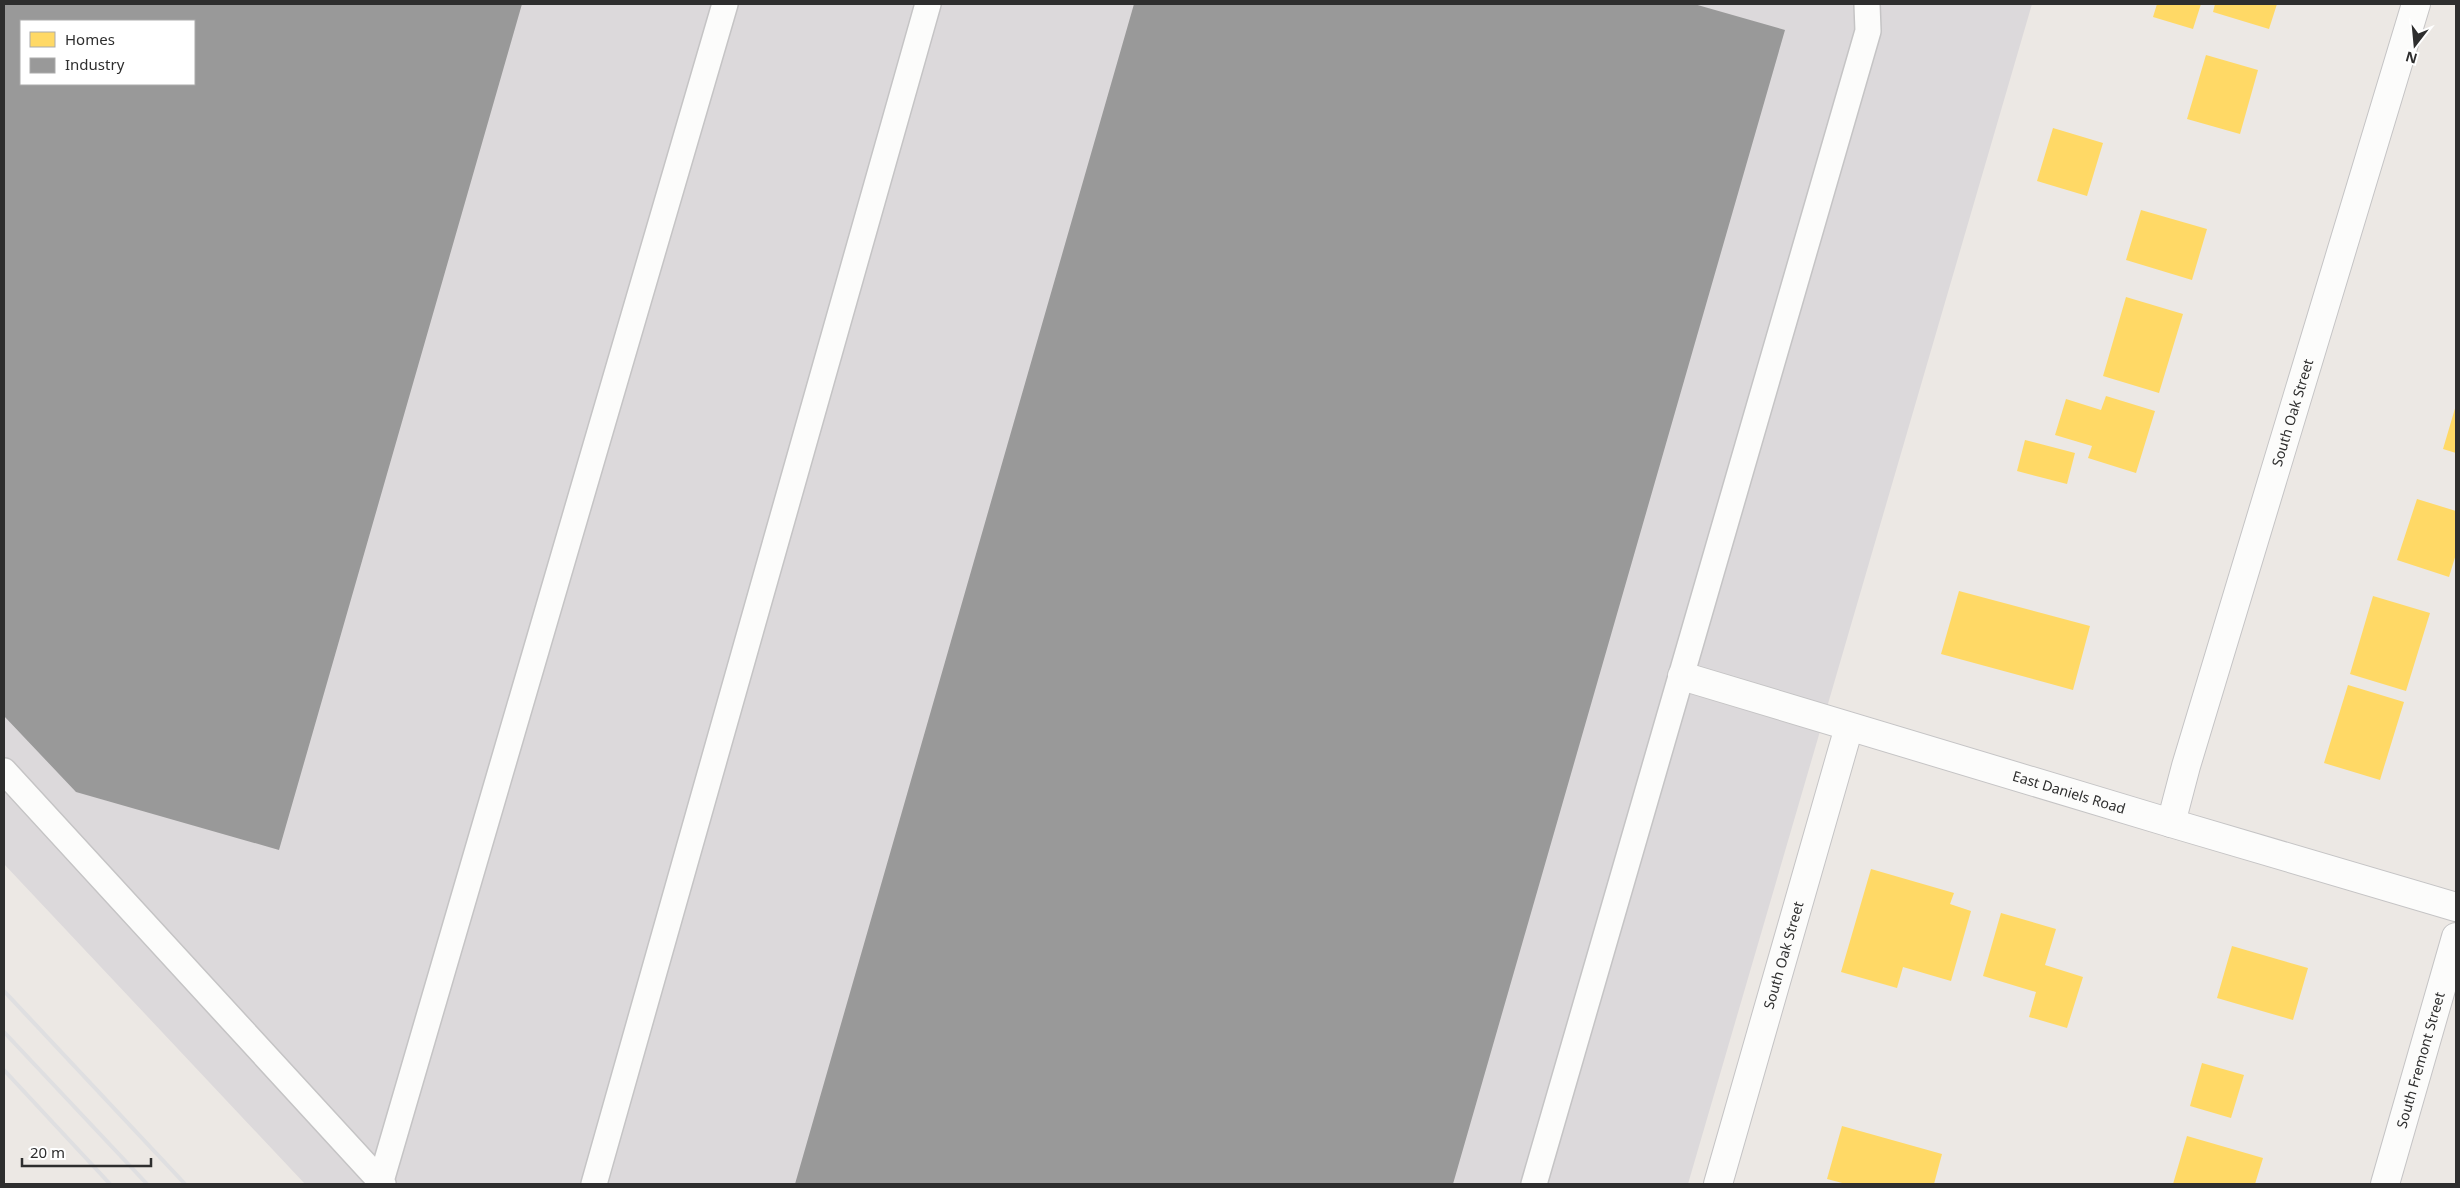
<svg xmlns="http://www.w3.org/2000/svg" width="2460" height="1188" font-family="'Noto Sans',sans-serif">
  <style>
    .industrial { fill: #dcd9db; fill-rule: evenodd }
    .homes { fill: #ffd966 }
    .industry { fill: #999; fill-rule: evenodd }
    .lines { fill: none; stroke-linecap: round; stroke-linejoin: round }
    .lane-casing { stroke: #c5c4c5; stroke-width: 28 }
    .street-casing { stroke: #c5c4c5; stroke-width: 30 }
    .lane { stroke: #fcfcfb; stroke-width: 25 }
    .street { stroke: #fcfcfb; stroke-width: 28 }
    .rail { stroke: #dfdfe1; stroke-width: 4 }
    .labels { text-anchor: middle; stroke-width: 5; stroke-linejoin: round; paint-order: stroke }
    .street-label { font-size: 14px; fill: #2e2e2e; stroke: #fff }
  </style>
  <rect width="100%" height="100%" fill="#ece8e4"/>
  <path class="industrial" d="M4,4h2028l-344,1180h-1383l-301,-320zM21,21h173v63h-173z"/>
  <path class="homes" d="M2157,4h44l-8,25 -40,-12z
    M2215,4h62l-8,25 -56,-17z
    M2206,55l52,15 -18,64 -53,-15z
    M2053,128l50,15 -16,53 -50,-15z
    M2141,210l66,19 -15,51 -66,-20z
    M2126,297l57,17 -24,79 -56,-17z
    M2106,396l49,15 -19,62 -48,-15 4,-12 -37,-11 11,-36 35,11z
    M2456,405v48l-13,-4z
    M2025,440l50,13 -8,31 -50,-13z
    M2417,499l39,12v43l-7,23 -52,-17z
    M1959,591l131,35 -17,64 -132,-36z
    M2373,596l57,17 -24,78 -56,-17z
    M2348,685l56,17 -24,78 -56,-17z
    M1871,869l83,24 -4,11 21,7 -20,70 -48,-14 -6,21 -56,-16z
    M2001,913l55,16 -11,36 38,12 -16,51 -38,-11 7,-25 -53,-16z
    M2232,946l76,22 -15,52 -76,-22z
    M2202,1063l42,12 -13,43 -41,-12z
    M1842,1126l100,28 -8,30h-88l-19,-5z
    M2187,1136l76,22 -8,26h-82z"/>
  <path class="industry" d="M4,4h518l-243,846 -203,-58 -72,-76zM21,21h173v63h-173z
    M1134,4h560l91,26 -332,1154h-658z"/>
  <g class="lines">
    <defs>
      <path id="lane" d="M4,771l379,413
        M381,1181l344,-1177
        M594,1184l334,-1180
        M1534,1184l334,-1153 -1,-27"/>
      <g id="street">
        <path id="s1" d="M1682,676l489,147 285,84"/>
        <path id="s2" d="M2171,823l15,-57 230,-762"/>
        <path id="s3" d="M1718,1184l131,-457"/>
        <path id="s4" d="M2385,1184l71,-247"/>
      </g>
    </defs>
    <use href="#lane" class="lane-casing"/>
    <use href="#street" class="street-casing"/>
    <use href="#lane" class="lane"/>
    <use href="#street" class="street"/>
    <path class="rail" d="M4,991l181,193
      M4,1032l143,152
      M4,1070l106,114"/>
  </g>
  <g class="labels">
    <g class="street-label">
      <text dy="5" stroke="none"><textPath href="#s2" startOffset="428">South Oak Street</textPath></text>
      <text dy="5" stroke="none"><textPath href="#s1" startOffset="404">East Daniels Road</textPath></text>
      <text dy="5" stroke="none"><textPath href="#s3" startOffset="238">South Oak Street</textPath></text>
      <text dy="5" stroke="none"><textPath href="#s4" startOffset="129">South Fremont Street</textPath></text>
    </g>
  </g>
  <rect width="2460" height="1188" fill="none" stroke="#2e2e2e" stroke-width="10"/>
  <rect x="20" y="20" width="175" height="65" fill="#ffffff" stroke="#ababab"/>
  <rect x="30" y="32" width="25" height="15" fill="#ffd966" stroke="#ababab"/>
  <text x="65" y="45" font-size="15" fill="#2e2e2e">Homes</text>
  <rect x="30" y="58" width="25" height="15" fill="#999999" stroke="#ababab"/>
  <text x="65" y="70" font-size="15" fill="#2e2e2e">Industry</text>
  <g transform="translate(2415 45) rotate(196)" stroke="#ffffff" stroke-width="4" paint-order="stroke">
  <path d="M0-4L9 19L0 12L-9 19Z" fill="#2e2e2e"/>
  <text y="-8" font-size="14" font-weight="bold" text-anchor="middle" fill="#2e2e2e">N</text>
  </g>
  <path d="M22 1158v8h129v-8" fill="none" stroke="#2e2e2e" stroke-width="2.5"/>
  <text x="30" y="1158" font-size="15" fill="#2e2e2e" stroke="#ffffff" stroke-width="4" paint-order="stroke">20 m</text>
</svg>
